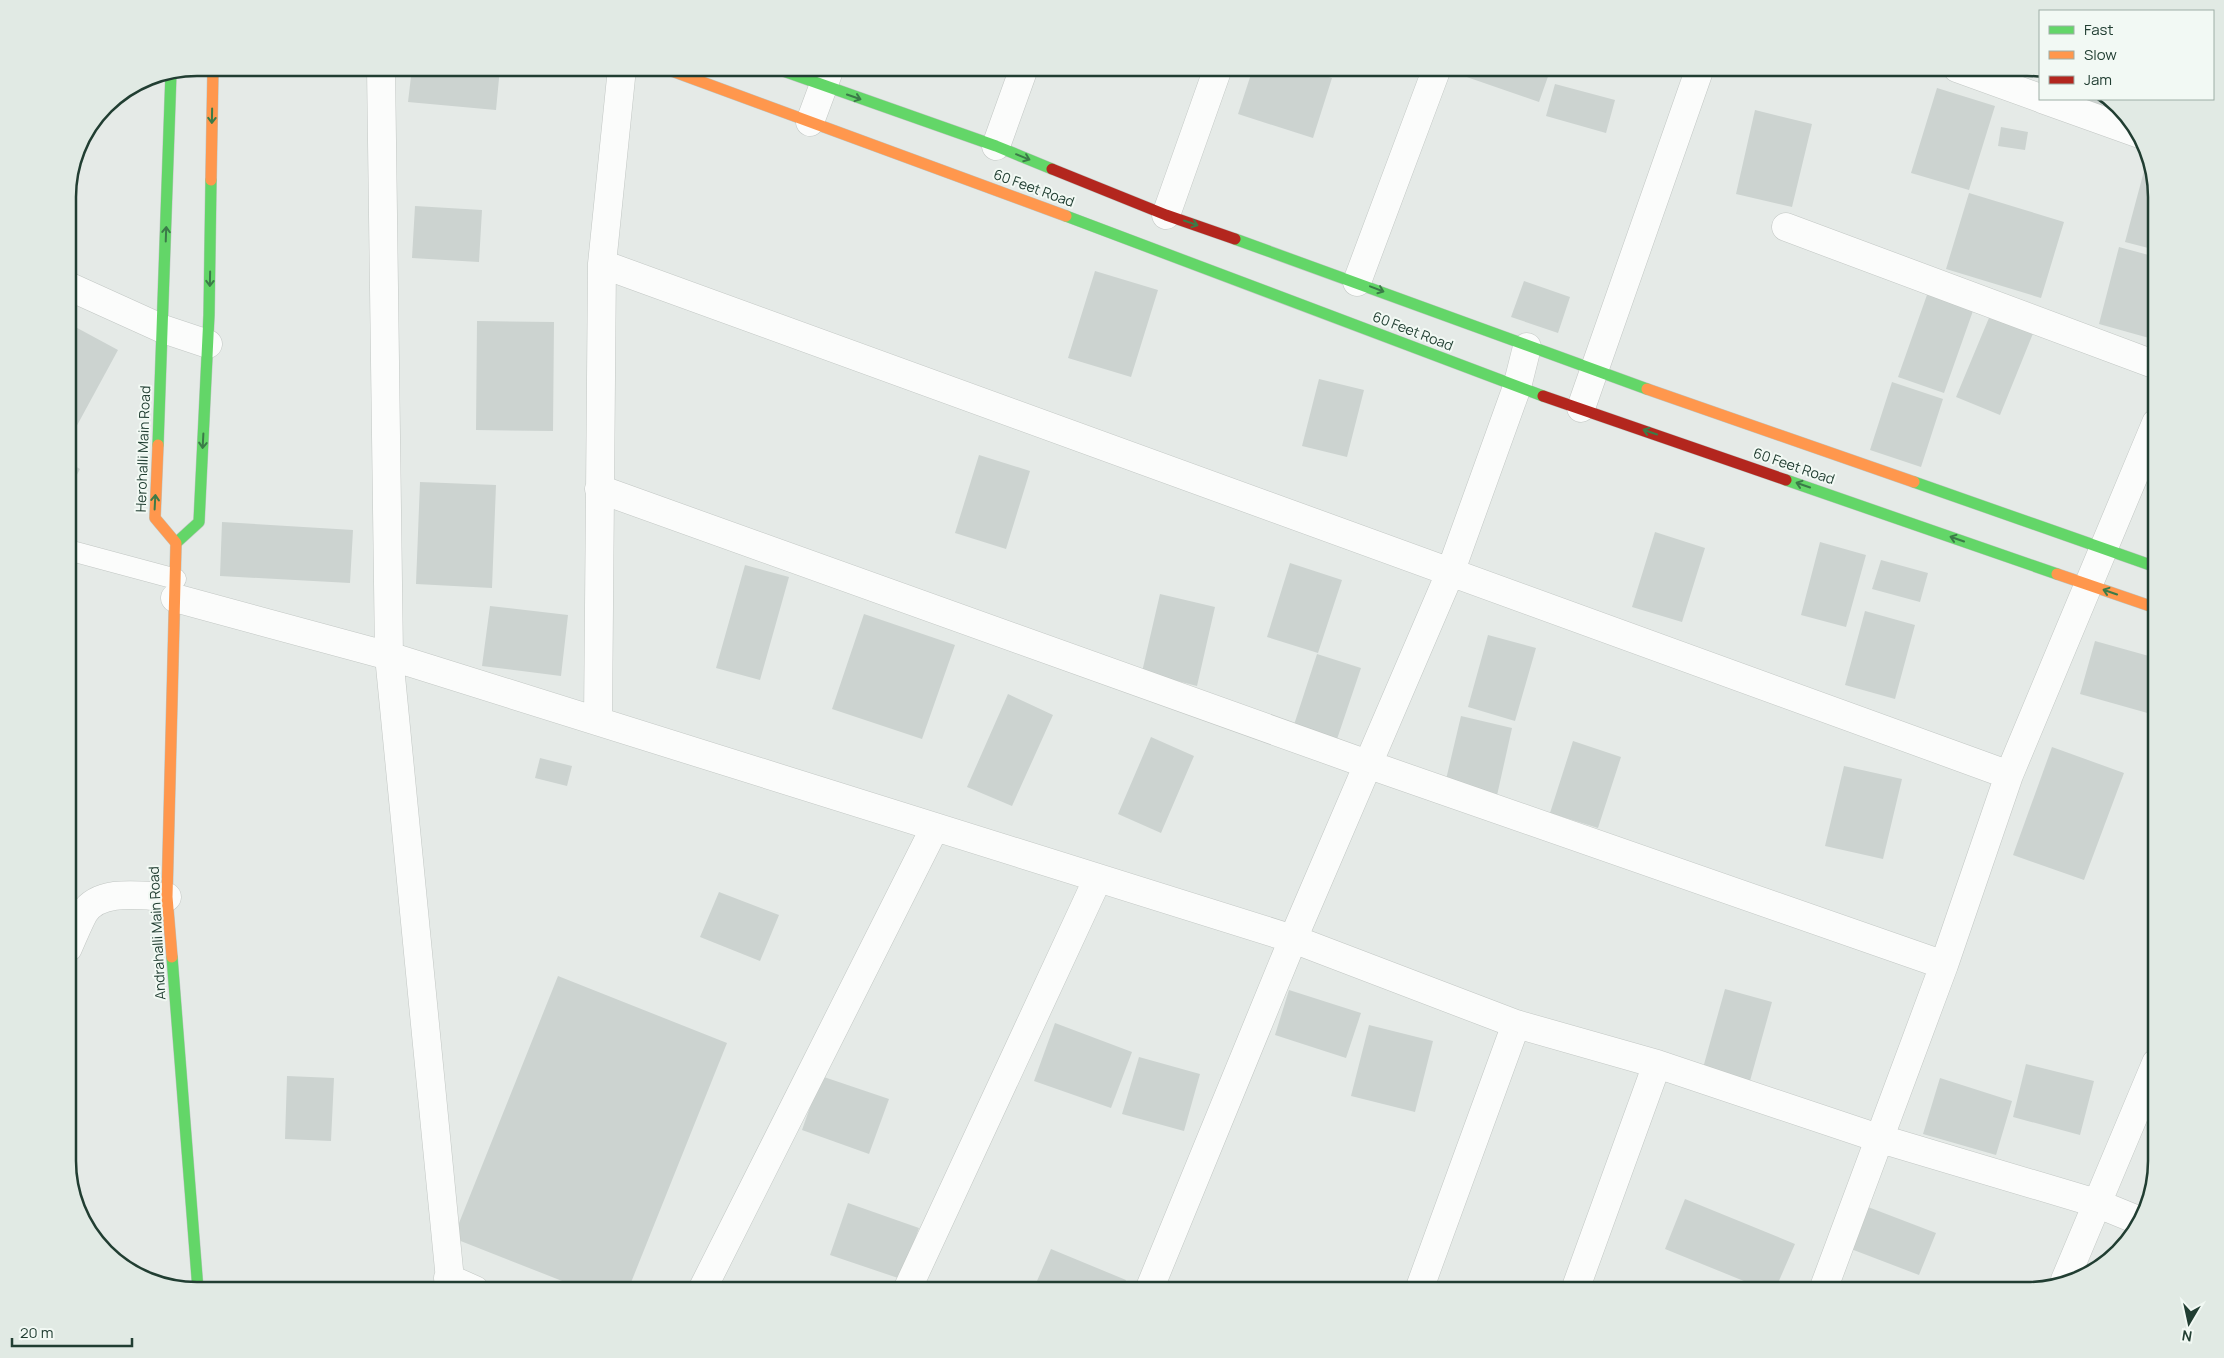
<svg xmlns="http://www.w3.org/2000/svg" width="2224" height="1358" font-family="Manrope,sans-serif">
  <style>
    .building { fill: #ccd3d0 }
    .lines { fill: none; stroke-linecap: round; stroke-linejoin: round }
    .lane-casing { stroke: #c2c7c4; stroke-width: 21 }
    .street-casing { stroke: #c2c7c4; stroke-width: 29 }
    .fast-casing { stroke: #bec6c2; stroke-width: 12 }
    .slow-casing { stroke: #bec6c2; stroke-width: 12 }
    .jam-casing { stroke: #bec6c2; stroke-width: 12 }
    .lane { stroke: #fbfcfb; stroke-width: 20 }
    .street { stroke: #fbfcfb; stroke-width: 28 }
    .fast { stroke: #63d668; stroke-width: 11 }
    .slow { stroke: #ff974d; stroke-width: 11 }
    .jam { stroke: #b3261e; stroke-width: 11 }
    .oneway { stroke: #3b7b48 }
    .labels { text-anchor: middle; stroke-width: 4; stroke-linejoin: round; paint-order: stroke }
    .street-label { font-size: 14px; fill: #213e32; stroke: #f2f9f4 }
    .rim { fill: none; stroke: #213e32; stroke-width: 2.5 }
  </style>
  <rect width="100%" height="100%" fill="#e5eae7"/>
  <path class="building" d="M412,68h88l-4,42 -88,-8z
    M1253,68h45l34,10 -19,60 -75,-24z
    M1461,68h90l-12,34 -81,-28z
    M1555,84l60,16 -9,33 -60,-17z
    M1937,88l58,18 -26,84 -58,-17z
    M2073,99h31l-3,9z
    M113,100l-3,15 -10,-2 6,-8z
    M1755,110l57,14 -20,83 -56,-13z
    M2001,127l27,5 -3,18 -27,-4z
    M2144,171l7,2 5,16v61l-31,-8z
    M1969,193l95,29 -23,76 -95,-29z
    M415,206l67,4 -3,52 -67,-4z
    M2119,247l37,10v55l-7,26 -50,-14z
    M1095,271l63,19 -27,87 -63,-19z
    M1524,281l46,16 -12,36 -47,-16z
    M1928,292l46,16 -30,85 -46,-16z
    M1991,313l43,18 -34,84 -44,-18z
    M477,321l77,1 -1,109 -77,-1z
    M68,323l50,27 -50,92z
    M1319,379l45,11 -17,67 -45,-11z
    M1892,382l51,17 -22,68 -51,-17z
    M979,455l51,16 -24,78 -51,-16z
    M68,462l12,7 -12,23z
    M420,482l76,3 -4,103 -76,-4z
    M2156,510v23l-8,-4z
    M222,522l131,8 -3,53 -130,-7z
    M1655,532l50,16 -23,74 -50,-15z
    M1820,542l46,13 -20,72 -45,-12z
    M1881,560l47,13 -8,29 -48,-13z
    M1290,563l52,17 -24,73 -51,-16z
    M745,565l44,12 -29,103 -44,-12z
    M1160,594l55,13 -18,79 -55,-14z
    M490,606l78,9 -7,61 -79,-10z
    M1865,611l50,14 -20,74 -50,-14z
    M864,614l91,31 -33,94 -90,-30z
    M1488,635l48,13 -21,73 -47,-14z
    M2095,641l61,17v36l-5,20 -71,-20z
    M1317,654l44,14 -27,80 -43,-14z
    M1008,694l45,21 -41,91 -45,-19z
    M1461,716l51,12 -16,72 -52,-12z
    M1151,737l43,19 -33,77 -43,-19z
    M1573,741l48,16 -23,71 -48,-15z
    M2052,747l72,26 -40,107 -71,-25z
    M540,758l32,8 -5,20 -32,-8z
    M1844,766l58,13 -19,80 -58,-13z
    M719,892l60,23 -19,46 -60,-24z
    M558,976l169,67 -99,247h-43l-132,-52z
    M1725,989l47,13 -22,79 -47,-13z
    M1289,990l72,23 -15,45 -71,-23z
    M1055,1023l77,29 -21,56 -77,-27z
    M1369,1025l64,16 -18,71 -64,-16z
    M1139,1057l61,17 -16,57 -62,-17z
    M2026,1064l68,17 -14,54 -67,-18z
    M287,1076l47,2 -3,63 -46,-2z
    M821,1076l68,23 -20,55 -67,-24z
    M1940,1078l72,23 -16,54 -73,-21z
    M1685,1199l110,45 -20,46h-9l-101,-41z
    M848,1203l71,25 -18,51 -71,-24z
    M1868,1207l68,26 -17,42 -68,-26z
    M1051,1249l75,31 -4,10h-89z"/>
  <g class="lines">
    <defs>
      <path id="lane" d="M68,550l108,29"/>
      <path id="street" d="M381,68l8,588 62,634
        M1957,68l83,30
        M2042,99l98,35
        M810,122l20,-54
        M996,146l28,-78
        M1166,215l52,-147
        M1786,227l370,138
        M602,264l1407,511
        M1357,282l80,-214
        M68,286l95,43 45,15
        M1581,408l119,-340
        M599,489l768,275 577,201
        M175,598l214,58 904,283 223,85 141,40 224,75 215,64 44,18
        M598,721l4,-457 20,-196
        M68,948c5,-11 10,-24 16,-35 16,-25 58,-17 83,-16
        M448,1278l27,12
        M2065,1280l91,-217
        M702,1290l233,-463
        M907,1290l191,-412
        M1149,1290l144,-351 157,-366 67,-186 10,-40
        M1419,1290l97,-266
        M1575,1290l82,-226
        M1823,1290l121,-325 65,-190 147,-352"/>
      <path id="fast" d="M775,68l221,78 56,23
        M1066,216l477,180
        M1235,239l412,150
        M158,445l13,-372
        M1786,480l271,94
        M1914,482l242,85
        M176,543l23,-21 10,-207 2,-135
        M172,957l26,333"/>
      <path id="slow" d="M664,68l402,148
        M211,180l2,-112
        M1647,389l267,93
        M158,445l-3,73 21,25
        M2057,574l99,34
        M172,957l-5,-60 9,-354"/>
      <path id="jam" d="M1052,169l114,46 69,24
        M1543,396l243,84"/>
    </defs>
    <use href="#lane" class="lane-casing"/>
    <use href="#street" class="street-casing"/>
    <use href="#fast" class="fast-casing"/>
    <use href="#slow" class="slow-casing"/>
    <use href="#jam" class="jam-casing"/>
    <use href="#lane" class="lane"/>
    <use href="#street" class="street"/>
    <use href="#fast" class="fast"/>
    <use href="#slow" class="slow"/>
    <use href="#jam" class="jam"/>
  </g>
  <defs><path id="oneway-shaft" d="M-6 0H5M1.5-3L5.5 0L1.5 3" fill="none" stroke-width="1.6" stroke-linecap="round" stroke-linejoin="round" transform="scale(1.25)"/></defs>
  <g class="oneway">
    <use href="#oneway-shaft" transform="translate(854 97) rotate(19)"/>
    <use href="#oneway-shaft" transform="translate(212 116) rotate(91)"/>
    <use href="#oneway-shaft" transform="translate(1023 157) rotate(22)"/>
    <use href="#oneway-shaft" transform="translate(1191 223) rotate(19)"/>
    <use href="#oneway-shaft" transform="translate(166 234) rotate(-88)"/>
    <use href="#oneway-shaft" transform="translate(210 279) rotate(91)"/>
    <use href="#oneway-shaft" transform="translate(1377 289) rotate(21)"/>
    <use href="#oneway-shaft" transform="translate(1650 432) rotate(-161)"/>
    <use href="#oneway-shaft" transform="translate(203 441) rotate(93)"/>
    <use href="#oneway-shaft" transform="translate(1803 485) rotate(-161)"/>
    <use href="#oneway-shaft" transform="translate(155 502) rotate(-87)"/>
    <use href="#oneway-shaft" transform="translate(1957 539) rotate(-161)"/>
    <use href="#oneway-shaft" transform="translate(2110 592) rotate(-161)"/>
  </g>
  <g class="labels">
    <g class="street-label">
      <text transform="translate(1034 188) rotate(20)" y="5">60 Feet Road</text>
      <text transform="translate(1413 331) rotate(21)" y="5">60 Feet Road</text>
      <text transform="translate(143 449) rotate(-88)" y="5">Herohalli Main Road</text>
      <text transform="translate(1794 466) rotate(19)" y="5">60 Feet Road</text>
      <text transform="translate(157 933) rotate(-93)" y="5">Andrahalli Main Road</text>
    </g>
  </g>
  <path d="M0 0H2224V1358H0ZM197 76H2027A121 121 0 0 1 2148 197V1161A121 121 0 0 1 2027 1282H197A121 121 0 0 1 76 1161V197A121 121 0 0 1 197 76Z" fill="#e1eae4" fill-rule="evenodd"/>
  <path class="rim" d="M197 76H2027A121 121 0 0 1 2148 197V1161A121 121 0 0 1 2027 1282H197A121 121 0 0 1 76 1161V197A121 121 0 0 1 197 76Z"/>
  <rect x="2039" y="10" width="175" height="90" fill="#f2f9f4" stroke="#9eaea6"/>
  <rect x="2049" y="26" width="25" height="8" fill="#63d668" stroke="#9eaea6"/>
  <text x="2084" y="35" font-size="15" fill="#213e32">Fast</text>
  <rect x="2049" y="51" width="25" height="8" fill="#ff974d" stroke="#9eaea6"/>
  <text x="2084" y="60" font-size="15" fill="#213e32">Slow</text>
  <rect x="2049" y="76" width="25" height="8" fill="#b3261e" stroke="#9eaea6"/>
  <text x="2084" y="85" font-size="15" fill="#213e32">Jam</text>
  <g transform="translate(2189 1323) rotate(189)" stroke="#f2f9f4" stroke-width="4" paint-order="stroke">
  <path d="M0-4L9 19L0 12L-9 19Z" fill="#213e32"/>
  <text y="-8" font-size="14" font-weight="bold" text-anchor="middle" fill="#213e32">N</text>
  </g>
  <path d="M12 1338v8h120v-8" fill="none" stroke="#213e32" stroke-width="2.5"/>
  <text x="20" y="1338" font-size="15" fill="#213e32" stroke="#f2f9f4" stroke-width="4" paint-order="stroke">20 m</text>
</svg>
